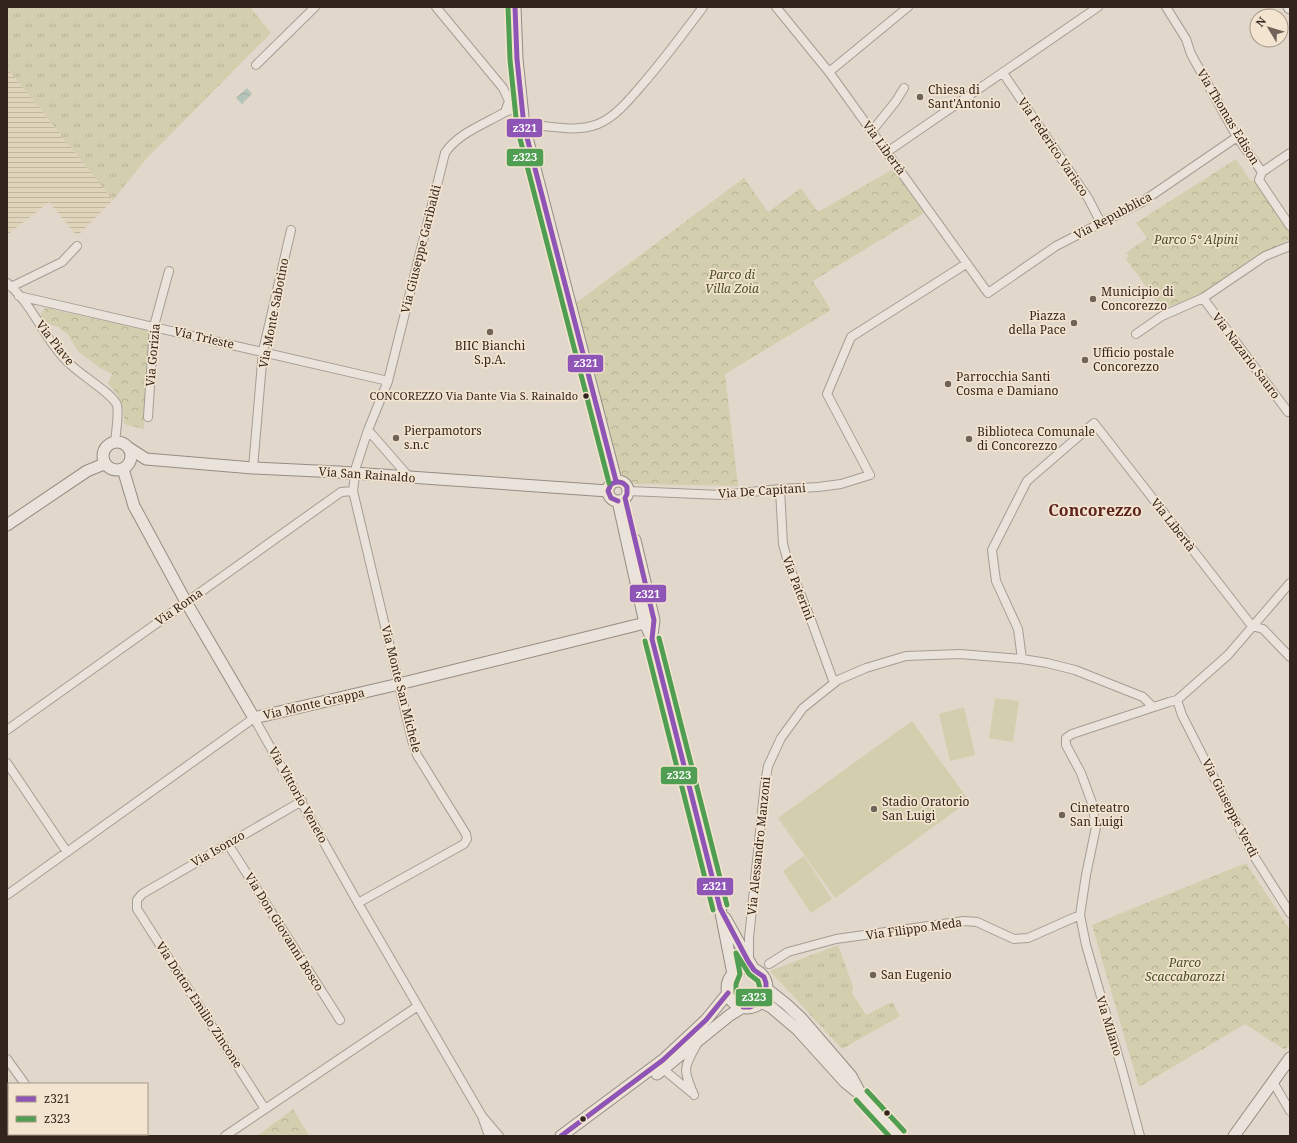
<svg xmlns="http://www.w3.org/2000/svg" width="1297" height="1143" font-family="'Noto Serif',serif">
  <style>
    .farmland { fill: url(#farmland-rules) }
    .grass { fill: url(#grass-tufts) }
    .park { fill: url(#park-crowns) }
    .garden { fill: #d3cead }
    .water { fill: url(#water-waves) }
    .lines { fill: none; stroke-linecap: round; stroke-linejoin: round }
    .street-casing { stroke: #a69d94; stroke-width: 10 }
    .secondary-casing { stroke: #968c83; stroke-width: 13 }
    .street { stroke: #eae3db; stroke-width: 8 }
    .secondary { stroke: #eae3db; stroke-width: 11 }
    .bus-1-casing { stroke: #f3e4cf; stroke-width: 8 }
    .bus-2-casing { stroke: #f3e4cf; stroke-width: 8 }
    .bus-1 { stroke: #8e54b6; stroke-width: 5 }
    .bus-2 { stroke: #509e51; stroke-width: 5 }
    .poi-dot { fill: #70635a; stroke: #f3e4cf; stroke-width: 1.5 }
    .bus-dot { fill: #33251d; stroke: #f3e4cf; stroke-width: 1.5 }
    .labels { text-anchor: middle; stroke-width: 3.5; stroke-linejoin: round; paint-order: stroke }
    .bus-label { font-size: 11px; fill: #33251d; stroke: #f3e4cf; text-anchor: end }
    .poi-label { font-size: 12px; fill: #33251d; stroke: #f3e4cf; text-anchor: start }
    .street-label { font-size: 12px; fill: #33251d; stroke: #f3e4cf }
    .park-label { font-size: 12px; font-style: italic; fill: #4a4f24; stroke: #f3e4cf }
    .district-label { font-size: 16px; font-weight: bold; fill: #5e231f; stroke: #f3e4cf }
    .line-badge { stroke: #f3e4cf; stroke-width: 1.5 }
    .badge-label { font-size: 11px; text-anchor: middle; font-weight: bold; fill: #fff }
  </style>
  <defs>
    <pattern id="farmland-rules" width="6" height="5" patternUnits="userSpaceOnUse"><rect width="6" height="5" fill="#e0d4bb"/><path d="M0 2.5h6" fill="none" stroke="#c1b6a0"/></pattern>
    <pattern id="grass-tufts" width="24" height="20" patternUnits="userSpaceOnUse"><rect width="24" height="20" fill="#d3cead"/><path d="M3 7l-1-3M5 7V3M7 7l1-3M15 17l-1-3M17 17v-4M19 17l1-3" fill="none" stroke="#b6b194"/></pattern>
    <pattern id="park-crowns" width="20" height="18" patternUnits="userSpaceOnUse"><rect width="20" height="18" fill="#d3cead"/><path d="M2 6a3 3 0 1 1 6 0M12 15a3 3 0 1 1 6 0" fill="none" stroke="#b6b194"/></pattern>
    <pattern id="water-waves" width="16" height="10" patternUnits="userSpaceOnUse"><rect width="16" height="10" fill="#b6c5b9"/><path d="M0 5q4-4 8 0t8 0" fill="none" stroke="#9da99f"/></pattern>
  </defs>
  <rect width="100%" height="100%" fill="#e1d7ca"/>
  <path class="farmland" d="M7,68l106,132 -36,36 -28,-34 -42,33z
    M9,1102v32h26v2h-28v-33z"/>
  <path class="grass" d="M7,7h243l21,26 -126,127 -32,40 -106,-132z
    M838,945l15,42 -1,6 14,22 26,-13 8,14 -58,33 -72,-78z"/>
  <path class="park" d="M1236,159l14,21 6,2 34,47v10l-27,15 -64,42 -36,13 -37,-50 3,-3 -3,-3 21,-15 -11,-15z
    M895,168l31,44 -113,69 18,29 -106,64 13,112 -103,-2 -15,-11 -44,-170 168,-125 24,34 33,-24 17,24z
    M50,307l5,3 94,21 -5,98 -20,-5c0,-17 -3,-28 -16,-40l4,-10 -12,-6 -22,-17 -9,-15 -10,-9 -7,-2 -11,-6v-5l4,-6z
    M1246,863l44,67v113l-5,7 -40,-26 -106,63 -47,-162z
    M293,1109l16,27h-52z"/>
  <path class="garden" d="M995,698l24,3 -6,41 -24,-4z
    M964,707l11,48 -25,6 -11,-47z
    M912,721l57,80 -134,97 -57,-80z
    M804,856l28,43 -21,14 -28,-42z"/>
  <path class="water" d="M247,88l5,6 -10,10 -6,-6z"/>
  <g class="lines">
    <defs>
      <path id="street" d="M436,7l67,81 6,13 -4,11
        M776,7l53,65 159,221 68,-47 86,-44 95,-65
        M1166,7l20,32 5,15 46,83 25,35
        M256,65l59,-58
        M829,72l79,-65
        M1003,73l85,125 13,25
        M543,126c19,2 37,5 55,-2 17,-7 31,-24 43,-38 22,-25 42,-52 62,-79
        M872,131l24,-30 8,-13
        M887,152l211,-145
        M1262,172l-3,8 31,46
        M1262,172l28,-19
        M7,283c27,22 38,59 64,82 10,10 42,29 46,40 2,9 -1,27 -2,37
        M11,287l51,-25 15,-16
        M19,296l369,85
        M1203,298l85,114 2,-1
        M1136,334l26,-18 41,-18 62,-42 25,-10
        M148,417l6,-91 15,-55
        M368,430l41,47
        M253,468l10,-117 28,-121
        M780,489l3,55 6,22 22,54 23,63
        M628,491l93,4 59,-6 38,-2 23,-3 29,-9 -43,-81 24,-57 115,-73
        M1252,626l11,3 27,28
        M1022,659l-4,-30 -22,-48 -4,-31 35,-69 67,-58 158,203
        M1177,700l5,15 70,138 38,60
        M7,730l334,-238 12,-1
        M7,763l60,89
        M228,844l112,176
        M7,895l247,-177 104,185 124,213 17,20
        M358,903l106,-59 3,-5 -1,-5 -49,-79 -5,-15 -59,-249 3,-24 12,-37 20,-49 57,-228c13,-20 40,-29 60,-41l6,-2 10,1
        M749,960v-22l16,-155 3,-17 13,-28 22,-30 35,-28 28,-12 40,-12 54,-2 62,5 25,4 28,7 68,27 10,10
        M769,964l19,-12 48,-13 128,-18 13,1 37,17 14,-1 52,-23
        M7,1059l18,25
        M663,1069l29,24
        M1273,1082l17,29
        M7,1091l2,-1
        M694,1095c-11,-25 -11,-27 3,-51
        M265,1109l-128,-200v-9l5,-6 160,-93
        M483,1119l6,17
        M60,1134l2,2
        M225,1136l193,-130
        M1140,1136l-18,-67 -36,-124 -6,-30 6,-40 10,-48 -4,-24 -11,-30 -15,-28v-7l6,-4 97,-32 8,-2 51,-45 62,-72"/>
      <path id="secondary" d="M515,7l2,52 7,67 92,355
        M1289,7l1,1
        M103 456a14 14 0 1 1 28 0a14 14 0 1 1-28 0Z
        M129,448l17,11 107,9 85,4 270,19
        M123,469l11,37 52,96 68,116 145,-34 246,-61
        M608 491a10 10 0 1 1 20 0a10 10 0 1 1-20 0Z
        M618,501l27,122 7,16 68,269 13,66
        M7,525l80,-54 17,-7
        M635,540l19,80 -2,16
        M725,918l29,52
        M727 988a20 20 0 1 1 40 0a20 20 0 1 1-40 0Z
        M767,989l19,15 15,14 50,58 8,15
        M761,1002l10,5 26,22 48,53 16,13 38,41
        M657,1074l73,-59 13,-8
        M561,1136l102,-76 43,-40 22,-27
        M1234,1136l56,-78"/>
    </defs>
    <use href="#street" class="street-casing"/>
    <use href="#secondary" class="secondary-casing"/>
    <use href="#street" class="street"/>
    <use href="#secondary" class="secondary"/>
    <defs>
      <path id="bus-1" d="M515,7l2,52 7,67 92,355
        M618,501l-7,-3 -3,-7 3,-7c6,-3 12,-3 16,3v7l-2,4 29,122 -2,19 68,269 28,53 6,9 10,7 2,6v9l-5,10 -11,5h-7
        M561,1136l102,-76 43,-40 22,-27"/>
      <path id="bus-2" d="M508,7l2,53 7,67 92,356
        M659,638l68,267
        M645,641l68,269
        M736,953l13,21 9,7 3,11 3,4c-11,-3 -17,13 -28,-3v-9l4,-10z
        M867,1091l37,40
        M856,1100l33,36"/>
    </defs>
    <use href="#bus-1" class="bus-1-casing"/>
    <use href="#bus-2" class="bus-2-casing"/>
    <use href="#bus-1" class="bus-1"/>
    <use href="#bus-2" class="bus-2"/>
  </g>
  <g class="poi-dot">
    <circle cx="920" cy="97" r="4"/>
    <circle cx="1093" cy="299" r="4"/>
    <circle cx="1074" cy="323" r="4"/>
    <circle cx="490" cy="332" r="4"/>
    <circle cx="1085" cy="360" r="4"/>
    <circle cx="948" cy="384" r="4"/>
    <circle cx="396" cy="438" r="4"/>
    <circle cx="969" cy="439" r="4"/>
    <circle cx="874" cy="809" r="4"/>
    <circle cx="1062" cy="815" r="4"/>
    <circle cx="873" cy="975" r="4"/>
  </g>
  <g class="bus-dot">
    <circle cx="586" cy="396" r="3.5"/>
    <circle cx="887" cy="1113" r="3.5"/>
    <circle cx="583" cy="1119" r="3.5"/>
  </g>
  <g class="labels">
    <g class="bus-label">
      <text x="578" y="400">CONCOREZZO Via Dante Via S. Rainaldo</text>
    </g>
    <g class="poi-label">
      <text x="928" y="94">Chiesa di<tspan x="928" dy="14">Sant'Antonio</tspan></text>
      <text x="1101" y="296">Municipio di<tspan x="1101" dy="14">Concorezzo</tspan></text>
      <text x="1066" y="320" text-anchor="end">Piazza<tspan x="1066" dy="14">della Pace</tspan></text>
      <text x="490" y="350" text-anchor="middle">BIIC Bianchi<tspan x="490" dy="14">S.p.A.</tspan></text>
      <text x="1093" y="357">Ufficio postale<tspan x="1093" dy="14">Concorezzo</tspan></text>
      <text x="956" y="381">Parrocchia Santi<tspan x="956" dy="14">Cosma e Damiano</tspan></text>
      <text x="404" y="435">Pierpamotors<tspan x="404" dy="14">s.n.c</tspan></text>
      <text x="977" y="436">Biblioteca Comunale<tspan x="977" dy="14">di Concorezzo</tspan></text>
      <text x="882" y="806">Stadio Oratorio<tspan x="882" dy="14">San Luigi</tspan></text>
      <text x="1070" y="812">Cineteatro<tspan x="1070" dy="14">San Luigi</tspan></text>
      <text x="881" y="979">San Eugenio</text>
    </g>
    <g class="street-label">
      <text transform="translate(1228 117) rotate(59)" y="4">Via Thomas Edison</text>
      <text transform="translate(1053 147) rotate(56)" y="4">Via Federico Varisco</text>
      <text transform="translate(884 148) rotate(54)" y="4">Via Libertà</text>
      <text transform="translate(1113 216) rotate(-28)" y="4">Via Repubblica</text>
      <text transform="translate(421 249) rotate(-76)" y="4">Via Giuseppe Garibaldi</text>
      <text transform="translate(274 313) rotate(-79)" y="4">Via Monte Sabotino</text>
      <text transform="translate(204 338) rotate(13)" y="4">Via Trieste</text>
      <text transform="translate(55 343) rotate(52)" y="4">Via Piave</text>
      <text transform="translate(153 355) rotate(-85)" y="4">Via Gorizia</text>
      <text transform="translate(1246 356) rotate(53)" y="4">Via Nazario Sauro</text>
      <text transform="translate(367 475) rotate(4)" y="4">Via San Rainaldo</text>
      <text transform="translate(762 491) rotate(-4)" y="4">Via De Capitani</text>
      <text transform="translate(1173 525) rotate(52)" y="4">Via Libertà</text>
      <text transform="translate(798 588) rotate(69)" y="4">Via Paterini</text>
      <text transform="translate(179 607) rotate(-35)" y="4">Via Roma</text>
      <text transform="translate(401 689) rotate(76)" y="4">Via Monte San Michele</text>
      <text transform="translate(314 704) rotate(-13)" y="4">Via Monte Grappa</text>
      <text transform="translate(298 795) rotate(61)" y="4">Via Vittorio Veneto</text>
      <text transform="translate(1230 808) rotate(63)" y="4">Via Giuseppe Verdi</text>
      <text transform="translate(759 846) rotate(-84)" y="4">Via Alessandro Manzoni</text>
      <text transform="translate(218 849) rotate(-30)" y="4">Via Isonzo</text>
      <text transform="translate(914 929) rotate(-8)" y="4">Via Filippo Meda</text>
      <text transform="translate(284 932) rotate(58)" y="4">Via Don Giovanni Bosco</text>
      <text transform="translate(199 1005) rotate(57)" y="4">Via Dottor Emilio Zincone</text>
      <text transform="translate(1109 1026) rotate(73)" y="4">Via Milano</text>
    </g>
    <g class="park-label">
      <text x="1196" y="244">Parco 5° Alpini</text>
      <text x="732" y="279">Parco di<tspan x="732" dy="14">Villa Zoia</tspan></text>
      <text x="1185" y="967">Parco<tspan x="1185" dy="14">Scaccabarozzi</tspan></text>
    </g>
    <g class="district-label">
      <text x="1095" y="516">Concorezzo</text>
    </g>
  </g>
  <g class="line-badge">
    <rect x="506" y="118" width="37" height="20" rx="4" fill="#8e54b6"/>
    <rect x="506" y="148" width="38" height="19" rx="4" fill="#509e51"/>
    <rect x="567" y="354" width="37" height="19" rx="4" fill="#8e54b6"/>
    <rect x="629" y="584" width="38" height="19" rx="4" fill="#8e54b6"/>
    <rect x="660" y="766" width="38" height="19" rx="4" fill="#509e51"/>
    <rect x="696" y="877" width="38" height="19" rx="4" fill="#8e54b6"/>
    <rect x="735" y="988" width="38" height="19" rx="4" fill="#509e51"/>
  </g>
  <g class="badge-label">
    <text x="525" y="132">z321</text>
    <text x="525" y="161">z323</text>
    <text x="586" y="367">z321</text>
    <text x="648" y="598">z321</text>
    <text x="679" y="779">z323</text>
    <text x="715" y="890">z321</text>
    <text x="754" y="1001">z323</text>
  </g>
  <rect width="1297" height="1143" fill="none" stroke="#33251d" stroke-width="16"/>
  <rect x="8" y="1083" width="140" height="52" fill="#f3e4cf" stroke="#a69888"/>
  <rect x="16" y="1096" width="20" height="6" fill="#8e54b6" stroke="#a69888"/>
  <text x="44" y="1103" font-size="12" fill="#33251d">z321</text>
  <rect x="16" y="1116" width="20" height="6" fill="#509e51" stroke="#a69888"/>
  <text x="44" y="1123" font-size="12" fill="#33251d">z323</text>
  <g transform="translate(1269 28) rotate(308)"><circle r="19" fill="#f3e4cf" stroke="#a69888"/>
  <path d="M0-3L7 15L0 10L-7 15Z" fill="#70635a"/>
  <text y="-6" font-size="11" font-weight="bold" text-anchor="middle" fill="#33251d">N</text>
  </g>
</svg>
